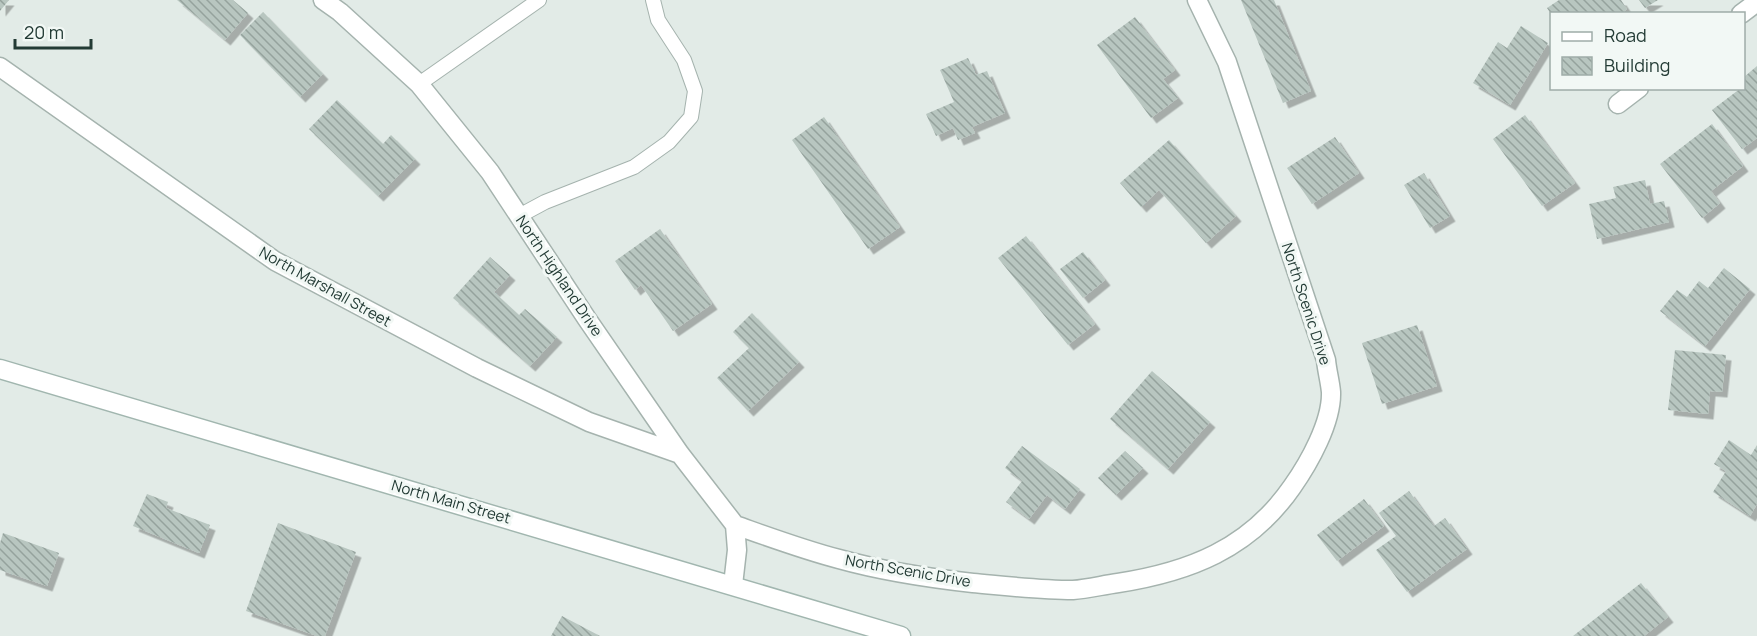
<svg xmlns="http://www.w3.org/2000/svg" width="1757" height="636" font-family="Manrope,sans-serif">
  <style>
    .building { fill: url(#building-back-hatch); filter: url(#shadow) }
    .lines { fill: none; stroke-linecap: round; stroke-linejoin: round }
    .service-casing { stroke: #a5b3ae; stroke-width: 16 }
    .minor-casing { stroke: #a5b3ae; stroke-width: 21 }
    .secondary-casing { stroke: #a1b6af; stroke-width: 21 }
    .service { stroke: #fff; stroke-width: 14 }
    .minor { stroke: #fff; stroke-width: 18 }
    .secondary { stroke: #fff; stroke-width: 18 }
    .labels { text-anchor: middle; stroke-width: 6; stroke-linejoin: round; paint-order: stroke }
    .street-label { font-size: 15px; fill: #233b35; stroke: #f2f8f5 }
  </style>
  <defs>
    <pattern id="building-back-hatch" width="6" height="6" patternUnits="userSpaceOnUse" patternTransform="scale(1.5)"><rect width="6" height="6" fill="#b8c6c0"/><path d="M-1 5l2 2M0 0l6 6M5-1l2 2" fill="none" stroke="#95a29d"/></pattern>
    <filter id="shadow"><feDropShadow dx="5.5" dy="5.5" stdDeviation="0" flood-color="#0004"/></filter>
  </defs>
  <rect width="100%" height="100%" fill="#e2ebe7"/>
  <path class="building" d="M0,0h9l-9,11z
    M177,0h56l15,13 -23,27z
    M1241,0h33l37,91 -28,12z
    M1559,0h62l6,9 -6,5h-70l-4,-6z
    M1639,0h19l-13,8z
    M263,12l60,62 -23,23 -60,-62z
    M1135,17l40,53 -12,9 15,19 -27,20 -54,-73z
    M1521,26l27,17 -38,62 -37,-22 25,-41 9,6z
    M968,58l8,17 11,-4 18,42 -33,14 3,6 -17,7 -5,-12 -17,8 -10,-22 28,-12 -14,-32z
    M1757,66v72l-15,11 -30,-39 29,-22h3v-11z
    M337,100l46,44 8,-9 24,24 -37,37 -69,-67z
    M1525,115l50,68 -33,23 -49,-67z
    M824,117l76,110 -32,22 -76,-109z
    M1712,124l31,42 -32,25 9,12 -18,15 -42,-54z
    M1335,137l24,36 -47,31 -25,-36z
    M1169,140l67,76 -30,27 -47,-53 -18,17 -21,-24z
    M1424,173l26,43 -20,12 -26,-43z
    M1645,180l5,24 14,-3 5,21 -72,17 -8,-35 27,-6 -3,-11z
    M660,229l52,75 -39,27 -32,-46 -6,5 -20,-29z
    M1026,236l69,88 -27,21 -70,-87z
    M1083,252l22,28 -22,18 -23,-29z
    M490,257l20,18 -16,17 25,23 6,-6 32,28 -27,29 -77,-68z
    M1724,268l26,21 -45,57 -45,-35 17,-21 10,7 12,-16 9,7z
    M752,313l47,49 -51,49 -31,-33 32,-30 -16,-16z
    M1417,325l20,61 -55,18 -20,-61z
    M1675,350l51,5 -4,37 -12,-1 -2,23 -40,-4z
    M1152,371l58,51 -42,47 -58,-50z
    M1729,440l22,15 6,-10v59l-7,12 -37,-24 13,-21 -12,-7z
    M1022,446l58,43 -15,20 -18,-14 -18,24 -23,-17 16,-21 -17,-13z
    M1125,451l18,17 -27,27 -18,-17z
    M1409,491l25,35 11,-8 22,31 -60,43 -31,-42 20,-14 -17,-23z
    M147,494l21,8 -2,6 44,17 -11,28 -66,-27z
    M1364,499l20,27 -47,35 -20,-26z
    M278,523l78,29 -31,84h-8l-71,-25z
    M3,533l56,20 -12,33 -47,-16v-27z
    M1641,583l27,34 -24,19h-71z
    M562,616l38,20h-49z"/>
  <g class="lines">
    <defs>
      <path id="service" d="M419,84l120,-84
        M519,216l26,-14 89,-35 35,-25 22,-25 4,-26 -11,-31 -26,-40 -5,-20"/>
      <path id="minor" d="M323,0l17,12 79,72 71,88 97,147 93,135 55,71 2,25 -4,35
        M1741,14l16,-12
        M0,67l275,194 202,107 112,54 91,32
        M1618,104l21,-16
        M735,525c34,12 69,25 104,34 43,12 89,19 134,24 33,3 67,7 100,7 15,-1 30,-5 45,-7 71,-11 131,-34 174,-96 17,-24 40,-65 39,-95 -1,-11 -4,-21 -5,-32l-99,-298 -30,-62"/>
      <path id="secondary" d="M0,369l901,267"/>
    </defs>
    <use href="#service" class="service-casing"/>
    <use href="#minor" class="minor-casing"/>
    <use href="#secondary" class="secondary-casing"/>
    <use href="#service" class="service"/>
    <use href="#minor" class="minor"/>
    <use href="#secondary" class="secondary"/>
  </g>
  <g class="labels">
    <g class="street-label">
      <text transform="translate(559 276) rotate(56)" y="5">North Highland Drive</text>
      <text transform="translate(325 287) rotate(29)" y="5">North Marshall Street</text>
      <text transform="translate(1306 304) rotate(72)" y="5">North Scenic Drive</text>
      <text transform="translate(451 502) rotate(16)" y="5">North Main Street</text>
      <text transform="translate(908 571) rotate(10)" y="5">North Scenic Drive</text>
    </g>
  </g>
  <rect x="1550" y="12" width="195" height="78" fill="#f2f8f5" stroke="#9faca8" stroke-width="1.5"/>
  <rect x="1562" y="32" width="30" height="9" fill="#ffffff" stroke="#9faca8" stroke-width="1.5"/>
  <text x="1604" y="42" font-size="18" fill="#233b35">Road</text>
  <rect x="1562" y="57" width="30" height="18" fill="url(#building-back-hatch)" stroke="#9faca8" stroke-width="1.5"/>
  <text x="1604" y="72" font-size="18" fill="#233b35">Building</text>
  <path d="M15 39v9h76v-9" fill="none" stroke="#233b35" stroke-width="3"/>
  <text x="24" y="39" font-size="18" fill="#233b35" stroke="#f2f8f5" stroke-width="4.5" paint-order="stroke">20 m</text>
</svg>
